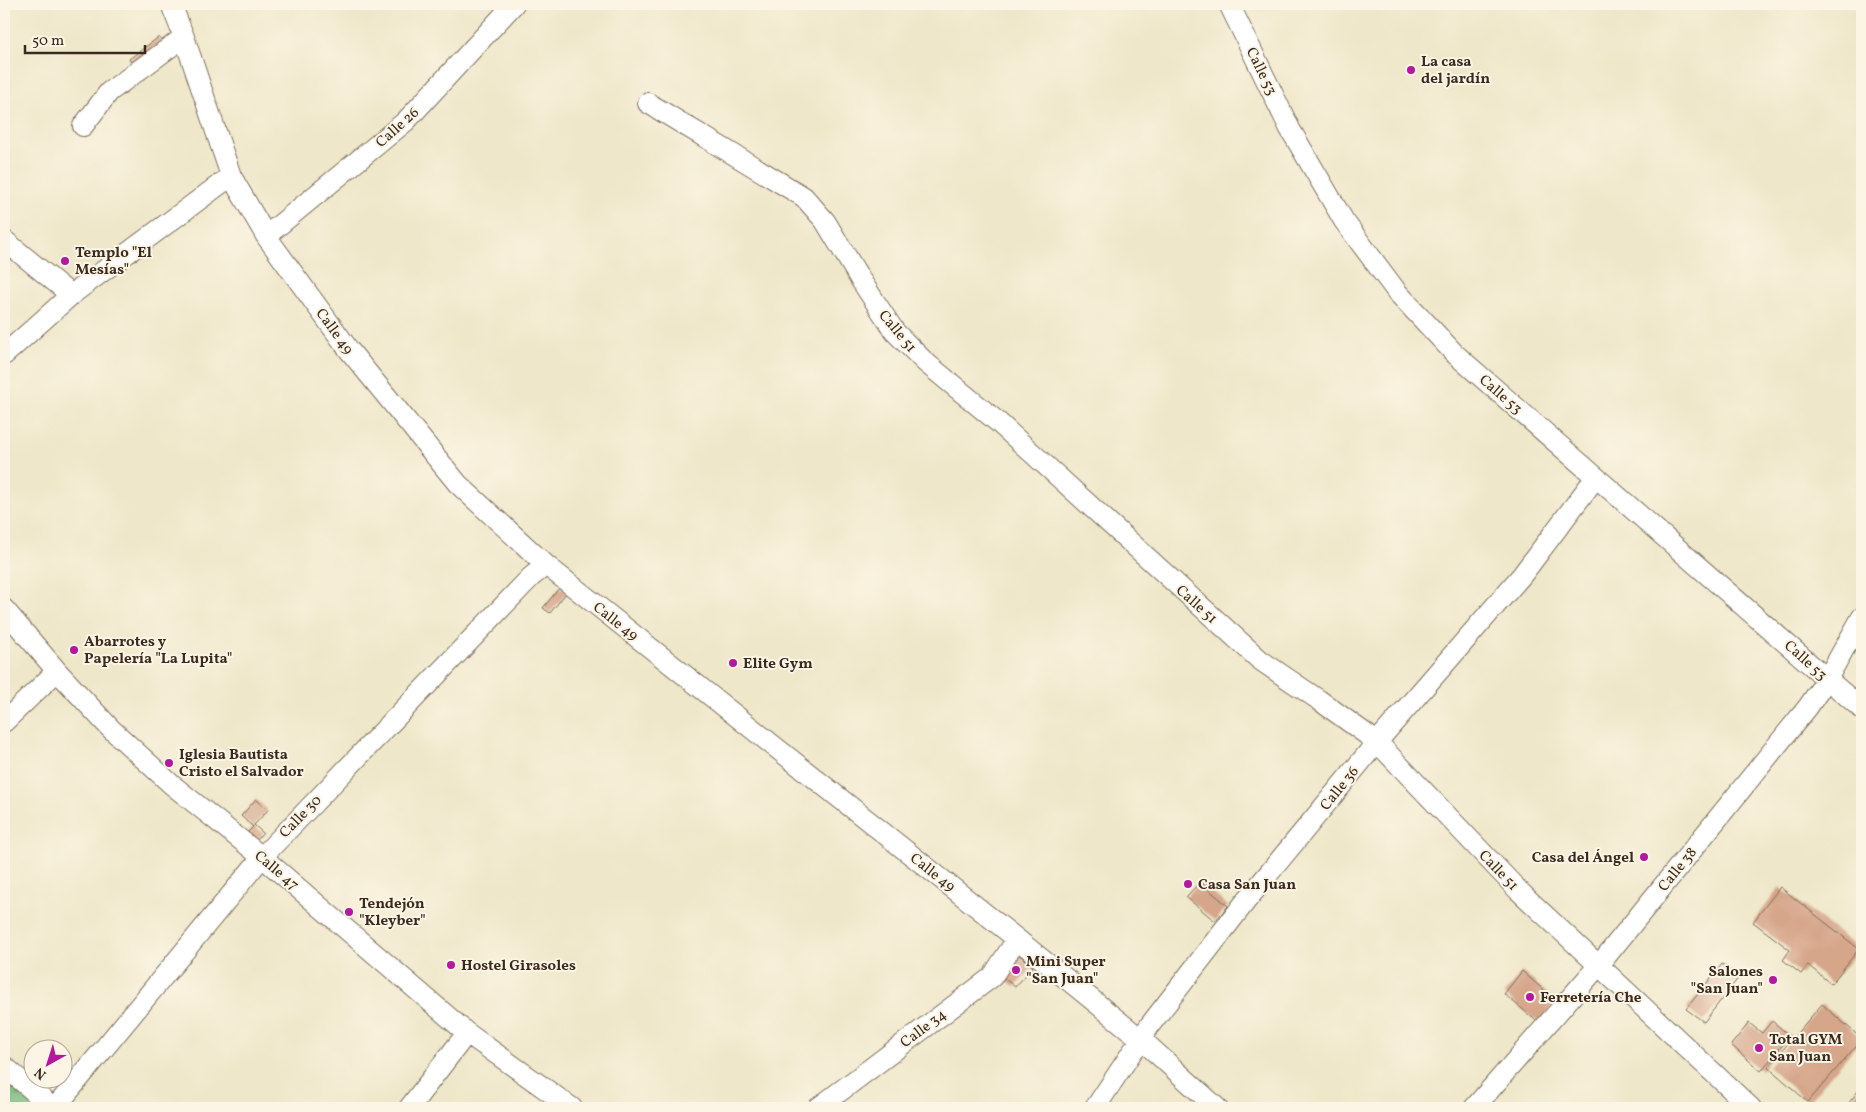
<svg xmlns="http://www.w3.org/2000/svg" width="1866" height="1112" font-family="Vollkorn,serif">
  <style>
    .forest { fill: url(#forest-firs); stroke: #5a734e }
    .building { fill: #d6a68a }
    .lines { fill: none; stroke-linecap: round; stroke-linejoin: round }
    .minor-casing { stroke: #7a6c5a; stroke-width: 22 }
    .minor { stroke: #fff; stroke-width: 20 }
    .poi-dot { fill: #b5179e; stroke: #fcf5e5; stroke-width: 2 }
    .labels { text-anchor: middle; stroke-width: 4; stroke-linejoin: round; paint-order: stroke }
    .poi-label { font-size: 15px; font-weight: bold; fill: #3b2a1e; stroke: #fcf5e5; text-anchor: start }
    .street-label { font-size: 15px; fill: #3b2a1e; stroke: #fcf5e5 }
  </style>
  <defs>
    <pattern id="forest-firs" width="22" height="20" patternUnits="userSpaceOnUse" patternTransform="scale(1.25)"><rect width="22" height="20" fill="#7abc7e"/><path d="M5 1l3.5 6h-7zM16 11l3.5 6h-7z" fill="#659967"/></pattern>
  </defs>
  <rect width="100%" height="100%" fill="#fcf5e5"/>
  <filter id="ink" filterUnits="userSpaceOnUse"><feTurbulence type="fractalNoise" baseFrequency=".02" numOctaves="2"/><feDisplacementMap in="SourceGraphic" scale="10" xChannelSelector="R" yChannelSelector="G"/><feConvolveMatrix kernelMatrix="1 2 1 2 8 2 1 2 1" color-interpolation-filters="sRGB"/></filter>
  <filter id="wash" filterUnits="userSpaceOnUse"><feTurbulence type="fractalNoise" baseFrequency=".0096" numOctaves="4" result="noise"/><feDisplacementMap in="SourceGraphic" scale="20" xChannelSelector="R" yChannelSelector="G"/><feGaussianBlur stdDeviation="1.12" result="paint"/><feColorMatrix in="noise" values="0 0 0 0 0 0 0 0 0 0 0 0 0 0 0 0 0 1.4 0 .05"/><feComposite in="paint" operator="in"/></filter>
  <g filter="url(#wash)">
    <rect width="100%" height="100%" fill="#efe7c9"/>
    <path class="forest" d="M4,1078l33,30h-33z"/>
    <g id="blocks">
      <path class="building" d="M159,37l6,8 -30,22 -6,-8z
        M560,587l7,5 -17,21 -7,-5z
        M256,799l12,11 -14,15 9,8 -6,7 -9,-8 5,-5 -12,-11z
        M1200,882l28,24 -13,15 -29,-24z
        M1780,887l79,62 -28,35 -23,-19 -7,9 -18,-14 7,-10 -37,-28z
        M1017,953l16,14 -18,20 -16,-13z
        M1722,964l17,13 -35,45 -18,-13z
        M1522,971l34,30 -17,22 -35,-29z
        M1822,1004l40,35 -54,63 -40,-35z
        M1772,1021l18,15 -29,35 -30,-26 18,-22 13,10z
        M1862,1086v22h-17z"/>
    </g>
  </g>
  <g filter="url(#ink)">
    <use href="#blocks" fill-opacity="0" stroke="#7a6c5a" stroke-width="1"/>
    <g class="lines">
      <defs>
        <path id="minor" d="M171,4l13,33 47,139 35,60 83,114 109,134 88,81 471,374 125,101 75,68
          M1229,4l61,125 54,92 53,71 58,62 372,325 35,30
          M648,103l156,94 21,24 35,58 35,53 30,30 74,61 261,237 59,40 58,42 141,148 233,218
          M83,126l26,-34 75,-55
          M266,236l140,-115 108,-117
          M4,240l67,55
          M4,355l67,-60 160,-119
          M4,609l53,62 53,57 61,56 91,73 205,176 105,75
          M4,722l53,-51
          M4,1066l49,42
          M55,1108l207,-251 269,-280 15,-12
          M409,1108l58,-75
          M818,1108l174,-131 25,-38
          M1095,1108l55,-83 96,-124 131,-159 145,-167 74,-98
          M1474,1108l125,-143 209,-258 19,-28 35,-62"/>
      </defs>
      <use href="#minor" class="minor-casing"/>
      <use href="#minor" class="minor"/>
    </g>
  </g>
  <g class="poi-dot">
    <circle cx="1411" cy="70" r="5"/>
    <circle cx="65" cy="261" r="5"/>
    <circle cx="74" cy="650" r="5"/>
    <circle cx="733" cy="663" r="5"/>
    <circle cx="169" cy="763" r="5"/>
    <circle cx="1644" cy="857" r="5"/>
    <circle cx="1188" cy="884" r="5"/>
    <circle cx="349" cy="912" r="5"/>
    <circle cx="451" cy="965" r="5"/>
    <circle cx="1016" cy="970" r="5"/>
    <circle cx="1773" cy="980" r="5"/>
    <circle cx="1530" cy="997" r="5"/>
    <circle cx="1759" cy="1048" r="5"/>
  </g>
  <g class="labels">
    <g class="poi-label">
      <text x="1421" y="66">La casa<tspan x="1421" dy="17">del jardín</tspan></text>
      <text x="75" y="257">Templo "El<tspan x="75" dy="17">Mesías"</tspan></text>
      <text x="84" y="646">Abarrotes y<tspan x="84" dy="17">Papelería "La Lupita"</tspan></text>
      <text x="743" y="668">Elite Gym</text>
      <text x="179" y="759">Iglesia Bautista<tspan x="179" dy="17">Cristo el Salvador</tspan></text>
      <text x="1634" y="862" text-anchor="end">Casa del Ángel</text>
      <text x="1198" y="889">Casa San Juan</text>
      <text x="359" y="908">Tendejón<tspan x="359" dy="17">"Kleyber"</tspan></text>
      <text x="1026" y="966">Mini Super<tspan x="1026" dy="17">"San Juan"</tspan></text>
      <text x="461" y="970">Hostel Girasoles</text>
      <text x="1763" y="976" text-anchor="end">Salones<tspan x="1763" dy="17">"San Juan"</tspan></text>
      <text x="1540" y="1002">Ferretería Che</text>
      <text x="1769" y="1044">Total GYM<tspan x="1769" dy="17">San Juan</tspan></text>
    </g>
    <g class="street-label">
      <text transform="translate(1262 71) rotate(64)" y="5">Calle 53</text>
      <text transform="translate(397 127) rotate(-42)" y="5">Calle 26</text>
      <text transform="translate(335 331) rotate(54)" y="5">Calle 49</text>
      <text transform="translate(898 331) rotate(50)" y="5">Calle 51</text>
      <text transform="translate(1501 394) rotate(41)" y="5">Calle 53</text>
      <text transform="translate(1197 604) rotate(42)" y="5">Calle 51</text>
      <text transform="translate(616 621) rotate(38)" y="5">Calle 49</text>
      <text transform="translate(1806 660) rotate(42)" y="5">Calle 53</text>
      <text transform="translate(1339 788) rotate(-51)" y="5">Calle 36</text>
      <text transform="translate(300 816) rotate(-46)" y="5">Calle 30</text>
      <text transform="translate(1677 869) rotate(-51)" y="5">Calle 38</text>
      <text transform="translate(277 870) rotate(40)" y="5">Calle 47</text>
      <text transform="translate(1499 870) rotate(46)" y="5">Calle 51</text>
      <text transform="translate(933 872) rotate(38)" y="5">Calle 49</text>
      <text transform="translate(923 1028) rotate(-37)" y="5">Calle 34</text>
    </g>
  </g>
  <rect width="1866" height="1112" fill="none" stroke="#fcf5e5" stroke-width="20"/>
  <g transform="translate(48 1064) rotate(219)"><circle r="24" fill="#fcf5e5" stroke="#afa495"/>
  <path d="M0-4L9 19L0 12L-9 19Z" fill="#b5179e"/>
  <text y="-8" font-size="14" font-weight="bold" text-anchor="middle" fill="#3b2a1e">N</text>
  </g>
  <path d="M25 45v8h120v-8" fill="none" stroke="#3b2a1e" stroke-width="2.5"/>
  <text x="32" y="45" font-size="15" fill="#3b2a1e" stroke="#fcf5e5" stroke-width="4" paint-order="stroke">50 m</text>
</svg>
